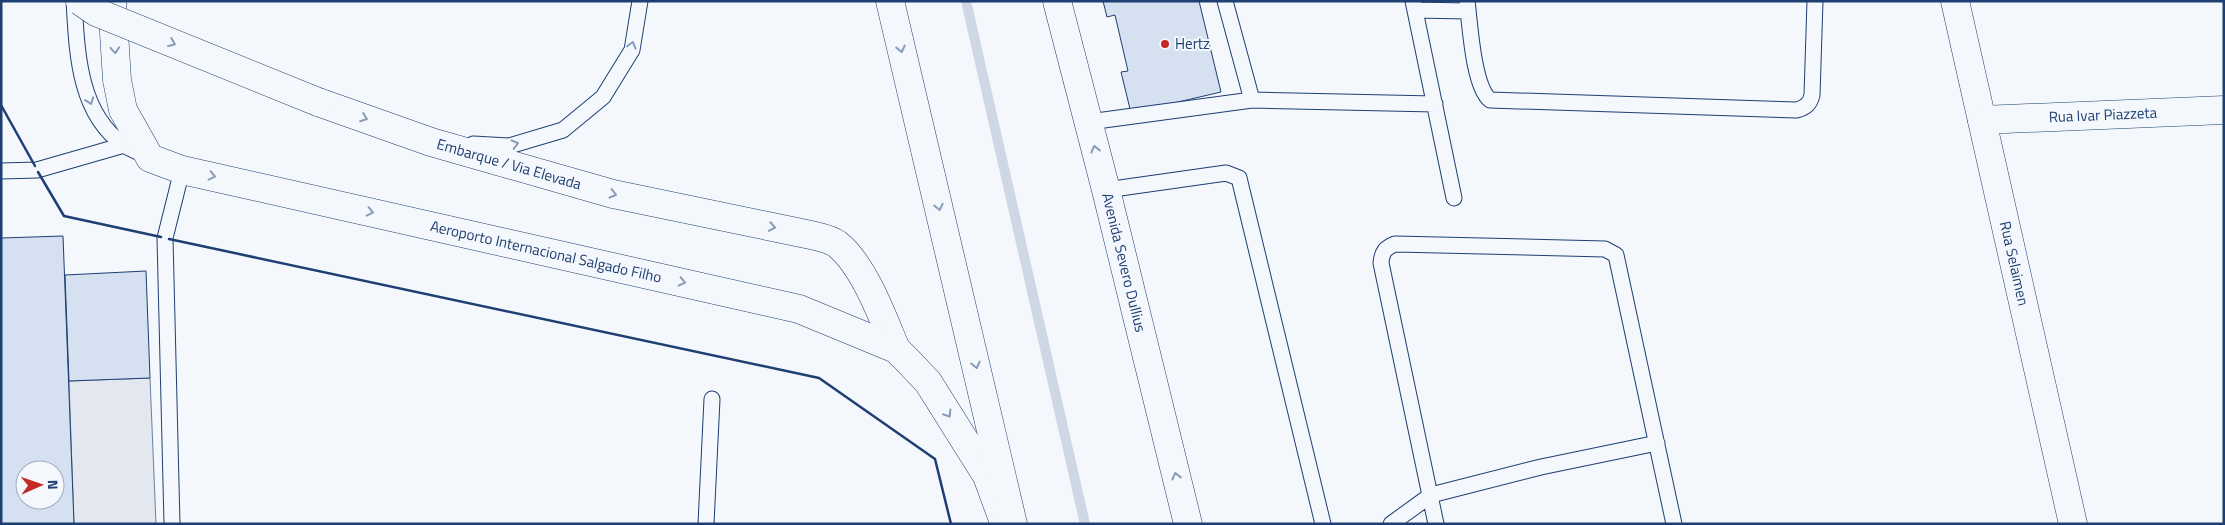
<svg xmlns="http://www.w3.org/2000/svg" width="2225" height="525" font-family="'Titillium Web',sans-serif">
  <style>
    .parking { fill: #e3e8f0; stroke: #687fa3 }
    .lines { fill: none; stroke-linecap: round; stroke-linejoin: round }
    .stream { stroke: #cfd7e4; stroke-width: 10 }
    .building { fill: #d5e0f0; stroke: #1d3f73; fill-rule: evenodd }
    .service-casing { stroke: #1d3f73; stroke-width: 17 }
    .minor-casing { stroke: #1d3f73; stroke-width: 29 }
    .tertiary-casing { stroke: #1d3f73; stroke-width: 29 }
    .secondary-casing { stroke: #1d3f73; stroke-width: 29 }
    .service { stroke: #f4f7fb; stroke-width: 15 }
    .minor { stroke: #f4f7fb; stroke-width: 28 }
    .tertiary { stroke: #f4f7fb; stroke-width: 28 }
    .secondary { stroke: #f4f7fb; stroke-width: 28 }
    .minor-bridge-casing { stroke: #1d3f73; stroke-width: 29; stroke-linecap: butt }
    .minor-bridge { stroke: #f4f7fb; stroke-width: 28 }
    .wall { stroke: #1d3f73; stroke-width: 2.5 }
    .oneway { stroke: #889bb7 }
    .poi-dot { fill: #c62828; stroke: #f4f7fb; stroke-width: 2 }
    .labels { text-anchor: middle; stroke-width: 4; stroke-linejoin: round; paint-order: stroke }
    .poi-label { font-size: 15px; fill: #1d3f73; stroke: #f4f7fb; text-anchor: start }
    .street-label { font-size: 15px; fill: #1d3f73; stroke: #f4f7fb }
  </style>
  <rect width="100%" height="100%" fill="#f4f7fb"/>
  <path class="parking" d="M150,378l6,146h-82l-5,-143z"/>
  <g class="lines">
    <path class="stream" d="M966,1l119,523"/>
  </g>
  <path class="building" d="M1103,1h96l22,91 -90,21 -10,-41 7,-1 -13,-56 -8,2z
    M63,236l11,288h-73v-286zM25,470h30v30h-30z
    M146,271l4,107 -81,3 -4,-106z"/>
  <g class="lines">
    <defs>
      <path id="service" d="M74,1c3,50 4,112 50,144 6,4 14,7 21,10
        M1225,1l27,99
        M1413,1l41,197
        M1467,1c3,22 6,85 23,99l307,10c9,-3 13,-6 15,-15l3,-94
        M1415,10l53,1
        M1089,122l163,-22 183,4
        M473,144l36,2 54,-16 40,-33 29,-47 8,-49
        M1,171l36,-1 87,-25
        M1106,190l120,-17 13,5 84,346
        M172,524l-7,-286 17,-68
        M706,524l6,-125
        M1391,524l40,-29 110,-28 116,-24
        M1436,524l-55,-261c1,-11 4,-15 14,-19l210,5 11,6 58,269"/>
      <g id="minor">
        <path id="s1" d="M1955,1l118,523"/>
        <path id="s2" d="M318,102l113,40 182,52 198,41c8,2 19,4 26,9 27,21 46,74 59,105"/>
        <path id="s3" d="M1982,120l242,-10"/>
      </g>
      <g id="tertiary">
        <path id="s4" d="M112,1l5,79 6,30 27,48 32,12 617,139 97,40 12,12 20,21 59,94 15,41"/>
      </g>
      <g id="secondary">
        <path d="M890,1l123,523"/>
        <path id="s5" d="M1057,1l49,189 82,334"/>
      </g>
    </defs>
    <use href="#service" class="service-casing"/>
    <use href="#minor" class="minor-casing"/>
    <use href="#tertiary" class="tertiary-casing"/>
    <use href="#secondary" class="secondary-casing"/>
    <use href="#service" class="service"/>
    <use href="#minor" class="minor"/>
    <use href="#tertiary" class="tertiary"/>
    <use href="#secondary" class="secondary"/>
    <defs>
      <path id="minor-bridge" d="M80,1l16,11 222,90"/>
    </defs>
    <use href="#minor-bridge" class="minor-bridge-casing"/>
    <use href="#minor-bridge" class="minor-bridge"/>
    <path class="wall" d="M1,105l34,61
      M38,172l26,44 97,21
      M169,239l650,139 116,81 16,65"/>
  </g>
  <defs><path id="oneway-chevron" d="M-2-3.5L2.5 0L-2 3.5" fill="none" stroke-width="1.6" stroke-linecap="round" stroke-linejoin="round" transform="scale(1.25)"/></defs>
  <g class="oneway">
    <use href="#oneway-chevron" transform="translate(172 43) rotate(22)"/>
    <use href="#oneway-chevron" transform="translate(632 45) rotate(-74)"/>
    <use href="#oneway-chevron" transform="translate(901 49) rotate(77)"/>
    <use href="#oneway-chevron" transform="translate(115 50) rotate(86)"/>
    <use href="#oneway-chevron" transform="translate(90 101) rotate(70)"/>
    <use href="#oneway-chevron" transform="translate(364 118) rotate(20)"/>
    <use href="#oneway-chevron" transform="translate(515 144) rotate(-14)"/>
    <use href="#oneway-chevron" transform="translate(1095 149) rotate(-104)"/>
    <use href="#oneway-chevron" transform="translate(212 176) rotate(13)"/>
    <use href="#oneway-chevron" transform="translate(613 194) rotate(14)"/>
    <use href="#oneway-chevron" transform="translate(939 207) rotate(77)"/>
    <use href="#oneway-chevron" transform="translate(370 212) rotate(13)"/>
    <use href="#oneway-chevron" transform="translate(772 227) rotate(11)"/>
    <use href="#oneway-chevron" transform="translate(682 282) rotate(13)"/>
    <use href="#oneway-chevron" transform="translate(976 365) rotate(77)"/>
    <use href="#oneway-chevron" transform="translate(948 414) rotate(58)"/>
    <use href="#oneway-chevron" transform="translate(1176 476) rotate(-104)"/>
  </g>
  <circle class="poi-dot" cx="1165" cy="44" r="5"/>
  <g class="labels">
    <g class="poi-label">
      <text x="1175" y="49">Hertz</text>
    </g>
    <g class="street-label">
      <text dy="5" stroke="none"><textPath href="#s3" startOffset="121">Rua Ivar Piazzeta</textPath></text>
      <text dy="5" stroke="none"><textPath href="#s2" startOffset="201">Embarque / Via Elevada</textPath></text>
      <text dy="5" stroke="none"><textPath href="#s4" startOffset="572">Aeroporto Internacional Salgado Filho</textPath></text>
      <text dy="5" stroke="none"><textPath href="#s5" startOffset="270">Avenida Severo Dullius</textPath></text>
      <text dy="5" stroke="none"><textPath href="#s1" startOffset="269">Rua Selaimen</textPath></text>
    </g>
  </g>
  <rect width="2225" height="525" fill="none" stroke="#1d3f73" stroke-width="5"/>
  <g transform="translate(40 485) rotate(88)"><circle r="24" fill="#f4f7fb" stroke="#9eadc5"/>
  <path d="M0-4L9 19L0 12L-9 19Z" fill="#c62828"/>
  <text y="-8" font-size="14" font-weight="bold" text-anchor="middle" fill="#1d3f73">N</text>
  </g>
</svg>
